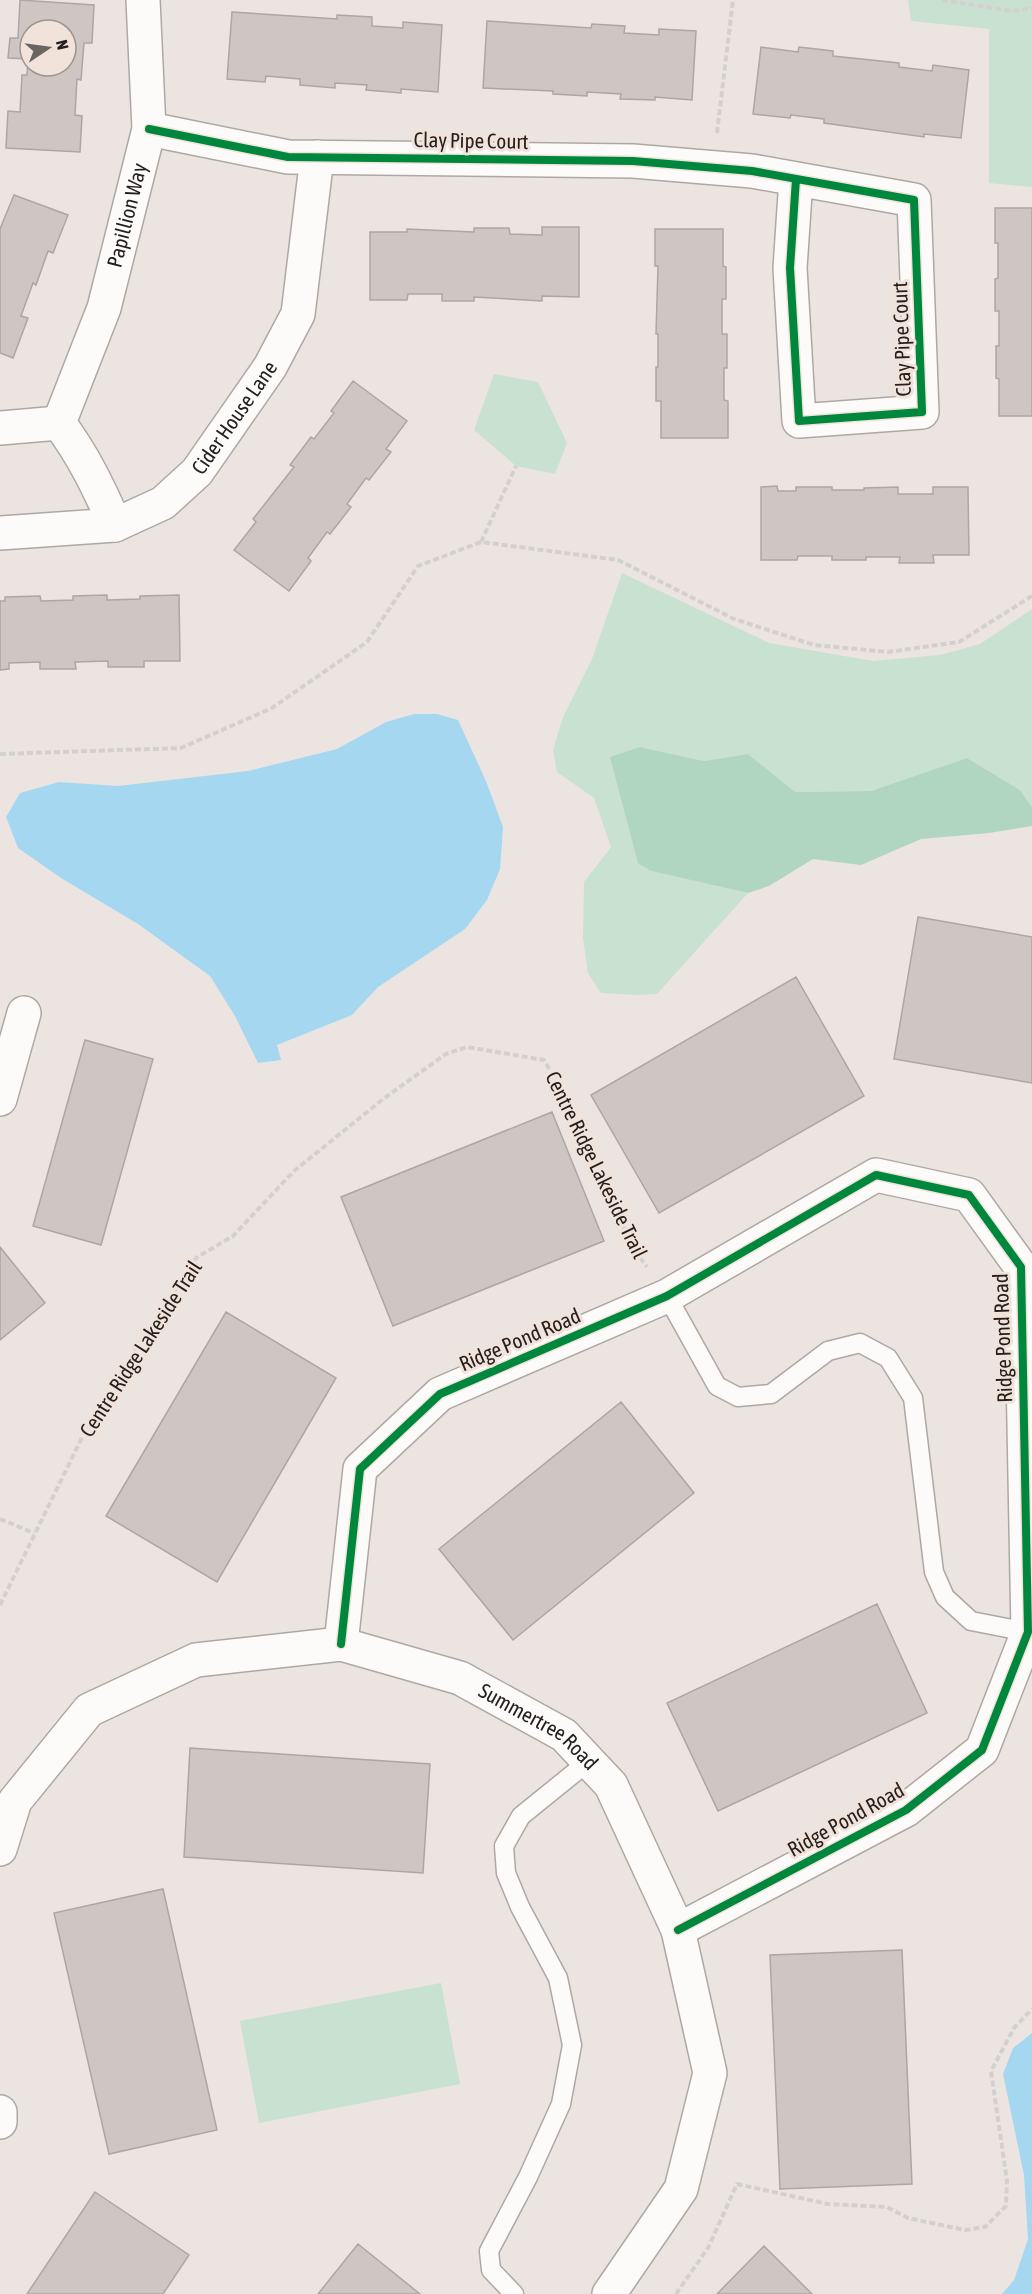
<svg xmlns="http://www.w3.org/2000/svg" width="1032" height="2294" font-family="'Asap Condensed',sans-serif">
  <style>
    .green { fill: #c9e1d1 }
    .forest { fill: #b0d6c1 }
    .water { fill: #a5d8f0 }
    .building { fill: #cdc6c2; stroke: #ada6a4; stroke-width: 1.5; fill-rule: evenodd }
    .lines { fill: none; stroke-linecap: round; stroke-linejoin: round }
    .service-casing { stroke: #aea8a4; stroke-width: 21 }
    .minor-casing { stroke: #aea8a4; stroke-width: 36 }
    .path { stroke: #d3d1d0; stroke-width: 4; stroke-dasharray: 6 3; stroke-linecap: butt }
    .service { stroke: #fcfbfa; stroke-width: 18 }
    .minor { stroke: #fcfbfa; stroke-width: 33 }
    .cycleway-casing { stroke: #f2e3da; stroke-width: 11 }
    .cycleway { stroke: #00873e; stroke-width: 8 }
    .labels { text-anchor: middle; stroke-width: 6; stroke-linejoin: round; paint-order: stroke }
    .street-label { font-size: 21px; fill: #25201d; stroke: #f2e3da }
  </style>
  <rect width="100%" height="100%" fill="#ece4e0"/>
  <path class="green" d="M908,0h124v187l-43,-4v-154l-78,-8z
    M494,374l44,8 29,61 -12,31 -39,-8 -42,-36z
    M622,573l147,70 104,18 67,-6 40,-11 52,-35v198l-12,-17 -53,-32 -96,33 -77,1 -46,-38 -44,7 -64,-14 11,124 97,22 -91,101 -21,1 -35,-2 -13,-20 -5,-35 1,-56 27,-35 -17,-49 -37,-26 -4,-22 10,-33 29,-58z
    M441,1983l19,101 -201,39 -19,-102z"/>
  <path class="forest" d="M640,747l64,14 44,-7 47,38 76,-1 96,-33 53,32 12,17v19l-43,7 -68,6 -60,26 -48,-6 -44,27 -21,7 -97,-22 -13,-8 -28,-106z"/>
  <path class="water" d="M414,714h23l21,6 28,61 17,46 -3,42 -13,31 -22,29 -87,58 -26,28 -75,30 4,15 -23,3 -23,-47 -25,-40 -72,-52 -77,-46 -43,-30 -12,-31 14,-24 39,-11 59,4 130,-15 89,-22 49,-27z
    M1032,2033v261h-30l12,-14 14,-41 -4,-64 -21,-101 10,-26z"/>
  <path class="building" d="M20,0l74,5 -2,38h-8l-3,37 -4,-1 -2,36 7,1 -2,36 -74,-4 2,-37 12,1 2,-37h5l1,-16 -20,-1 2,-20h8zM30,30h36v36h-36z
    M232,12l105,7v-4l35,2v9l31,2v-6l39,3 -4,67 -37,-3v4l-35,-3 1,-5 -32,-2v5l-35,-3v-6l-34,-3 -1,6 -38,-3z
    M487,21l104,7 1,-4 33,2 -1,7 35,2v-6l37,2 -4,69 -37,-3v3l-35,-1 1,-5 -34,-2v4l-34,-2v-3l-70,-3z
    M761,47l37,5 1,-5 34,4v5l66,7v4l33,4 1,-6 36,5 -8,68 -37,-4v3l-100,-14v-4l-33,-4 -1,3 -37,-4z
    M14,195l54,20 -15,38 -5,-2 -12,34 -3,-2 -12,33 7,2 -15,40 -13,-5v-124z
    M995,208h37v208h-33v-37l-3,-1v-32h3v-35h-4v-32l3,-1v-35h-3z
    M542,227h37v70l-37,-1v5l-68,-4v4h-32v-7h-34l-1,6h-37v-68h37v-3l67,3v-4h35l1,6 32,1z
    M655,229h68v37l3,1v32h-4v35h5v34h-3v32l4,1v37h-67v-37h-5v-34h2v-33h-2l2,-68h-3z
    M353,381l54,40 -21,28 5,3 -22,28 -3,-2 -19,26 4,3 -21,27 -3,-2 -19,26 3,3 -22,30 -55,-41 22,-28 -3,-3 41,-52 -4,-2 21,-28 3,2 20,-26 -3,-2z
    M777,486l1,5h18v-4h36v3h32v-2l34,-1v7h35v-7h35l1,68h-36l1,8h-35l1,-6h-34v3h-34v-4h-34l-1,4h-36v-73z
    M107,595v5l33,-1v-3l39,-1 1,66h-36v6h-36v-6l-33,1 1,7h-36v-7l-31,1v6l-9,1v-69h5v-4l35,-1 1,5 32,-1v-4z
    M918,917l114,20v146l-138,-24z
    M796,977l68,119 -205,117 -68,-118z
    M85,1040l68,19 -52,186 -68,-19z
    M552,1112l52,129 -211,85 -52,-129z
    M0,1247l45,56 -45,37z
    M226,1312l110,66 -119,204 -111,-66z
    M621,1402l73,91 -181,147 -74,-91z
    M877,1604l50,109 -209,98 -51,-108z
    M190,1748l240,16 -7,109 -239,-16z
    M163,1889l54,241 -108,24 -55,-241z
    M902,1950l10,234 -132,5 -10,-234z
    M95,2192l94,63 -26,39h-136z
    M358,2244l62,50h-102z
    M764,2246l48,48h-95z"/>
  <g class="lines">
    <defs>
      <path id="service" d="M667,1296l50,90 21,11 33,-3 57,-43 32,-8 28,15 25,40 21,174 11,25 26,24 57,11
        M514,2294l-23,-24 -2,-19 39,-74 33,-73 11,-59 -14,-67 -38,-71 -14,-34 -2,-27 17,-30 68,-55"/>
      <g id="minor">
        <path d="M149,129l139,28 345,4 119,10 162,29 8,212 -123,9 -9,-153 6,-89"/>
        <path id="s1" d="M59,423l45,-115 45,-179 -6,-129"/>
        <path d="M59,423c24,32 40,65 56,102"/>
        <path d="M0,428l59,-5"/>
        <path id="s2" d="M0,533l115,-8 48,-22 34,-31 73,-105 28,-53 19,-157"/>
        <path d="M0,1099l24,-86"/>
        <path d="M341,1644l19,-175 80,-75 227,-98 209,-121 93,20 52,72 7,365 -46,118 -76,60 -228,120"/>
        <path id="s3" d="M0,1849l15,-48 74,-91 107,-50 145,-16 119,34 104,57 47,50 67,145 32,143 -29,116 -72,105"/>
        <path d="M0,2112v10"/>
      </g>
    </defs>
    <use href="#service" class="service-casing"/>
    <use href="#minor" class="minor-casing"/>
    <path class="path" d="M942,0l70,11 20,-3
      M717,133l16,-133
      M481,542l35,-76
      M0,754l181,-6 91,-40 95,-66 51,-76 63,-24 137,18 116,59 80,26 74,7 71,-10 73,-46
      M0,1519l34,14
      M0,1605l93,-190 103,-157 37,-22 61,-65 88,-71 64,-46 21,-7 77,13 34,58 53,127 16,22
      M676,2294l32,-46 29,-64 91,20 59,3 21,11 57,12 20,-3 21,-21 1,-25 -16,-110 23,-43 18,-19"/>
    <use href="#service" class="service"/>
    <use href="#minor" class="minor"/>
    <defs>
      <path id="cycleway" d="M149,129l139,28 345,4 119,10 162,29 8,212 -123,9 -9,-153 6,-89
        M341,1644l19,-175 80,-75 227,-98 209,-121 93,20 52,72 7,365 -46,118 -76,60 -228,120"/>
    </defs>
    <use href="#cycleway" class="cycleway-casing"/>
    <use href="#cycleway" class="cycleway"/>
  </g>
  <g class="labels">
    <g class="street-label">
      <text transform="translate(471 141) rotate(1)" y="7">Clay Pipe Court</text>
      <text dy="7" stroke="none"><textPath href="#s1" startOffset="219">Papillion Way</textPath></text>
      <text transform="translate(902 339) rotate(-92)" y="7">Clay Pipe Court</text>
      <text dy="7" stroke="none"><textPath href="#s2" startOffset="280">Cider House Lane</textPath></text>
      <text transform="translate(596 1165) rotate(64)" y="7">Centre Ridge Lakeside Trail</text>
      <text transform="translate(1003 1338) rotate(-92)" y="7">Ridge Pond Road</text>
      <text transform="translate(520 1340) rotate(-23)" y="7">Ridge Pond Road</text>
      <text transform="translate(141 1349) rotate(-57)" y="7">Centre Ridge Lakeside Trail</text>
      <text dy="7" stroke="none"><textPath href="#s3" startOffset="648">Summertree Road</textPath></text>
      <text transform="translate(846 1820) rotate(-29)" y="7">Ridge Pond Road</text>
    </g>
  </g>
  <g transform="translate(48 48) rotate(77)"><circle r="28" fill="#f2e3da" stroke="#a0958e" stroke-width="1.5"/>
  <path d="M0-4.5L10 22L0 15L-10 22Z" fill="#6b6561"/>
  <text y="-9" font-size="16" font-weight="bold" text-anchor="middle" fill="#25201d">N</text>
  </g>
</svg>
